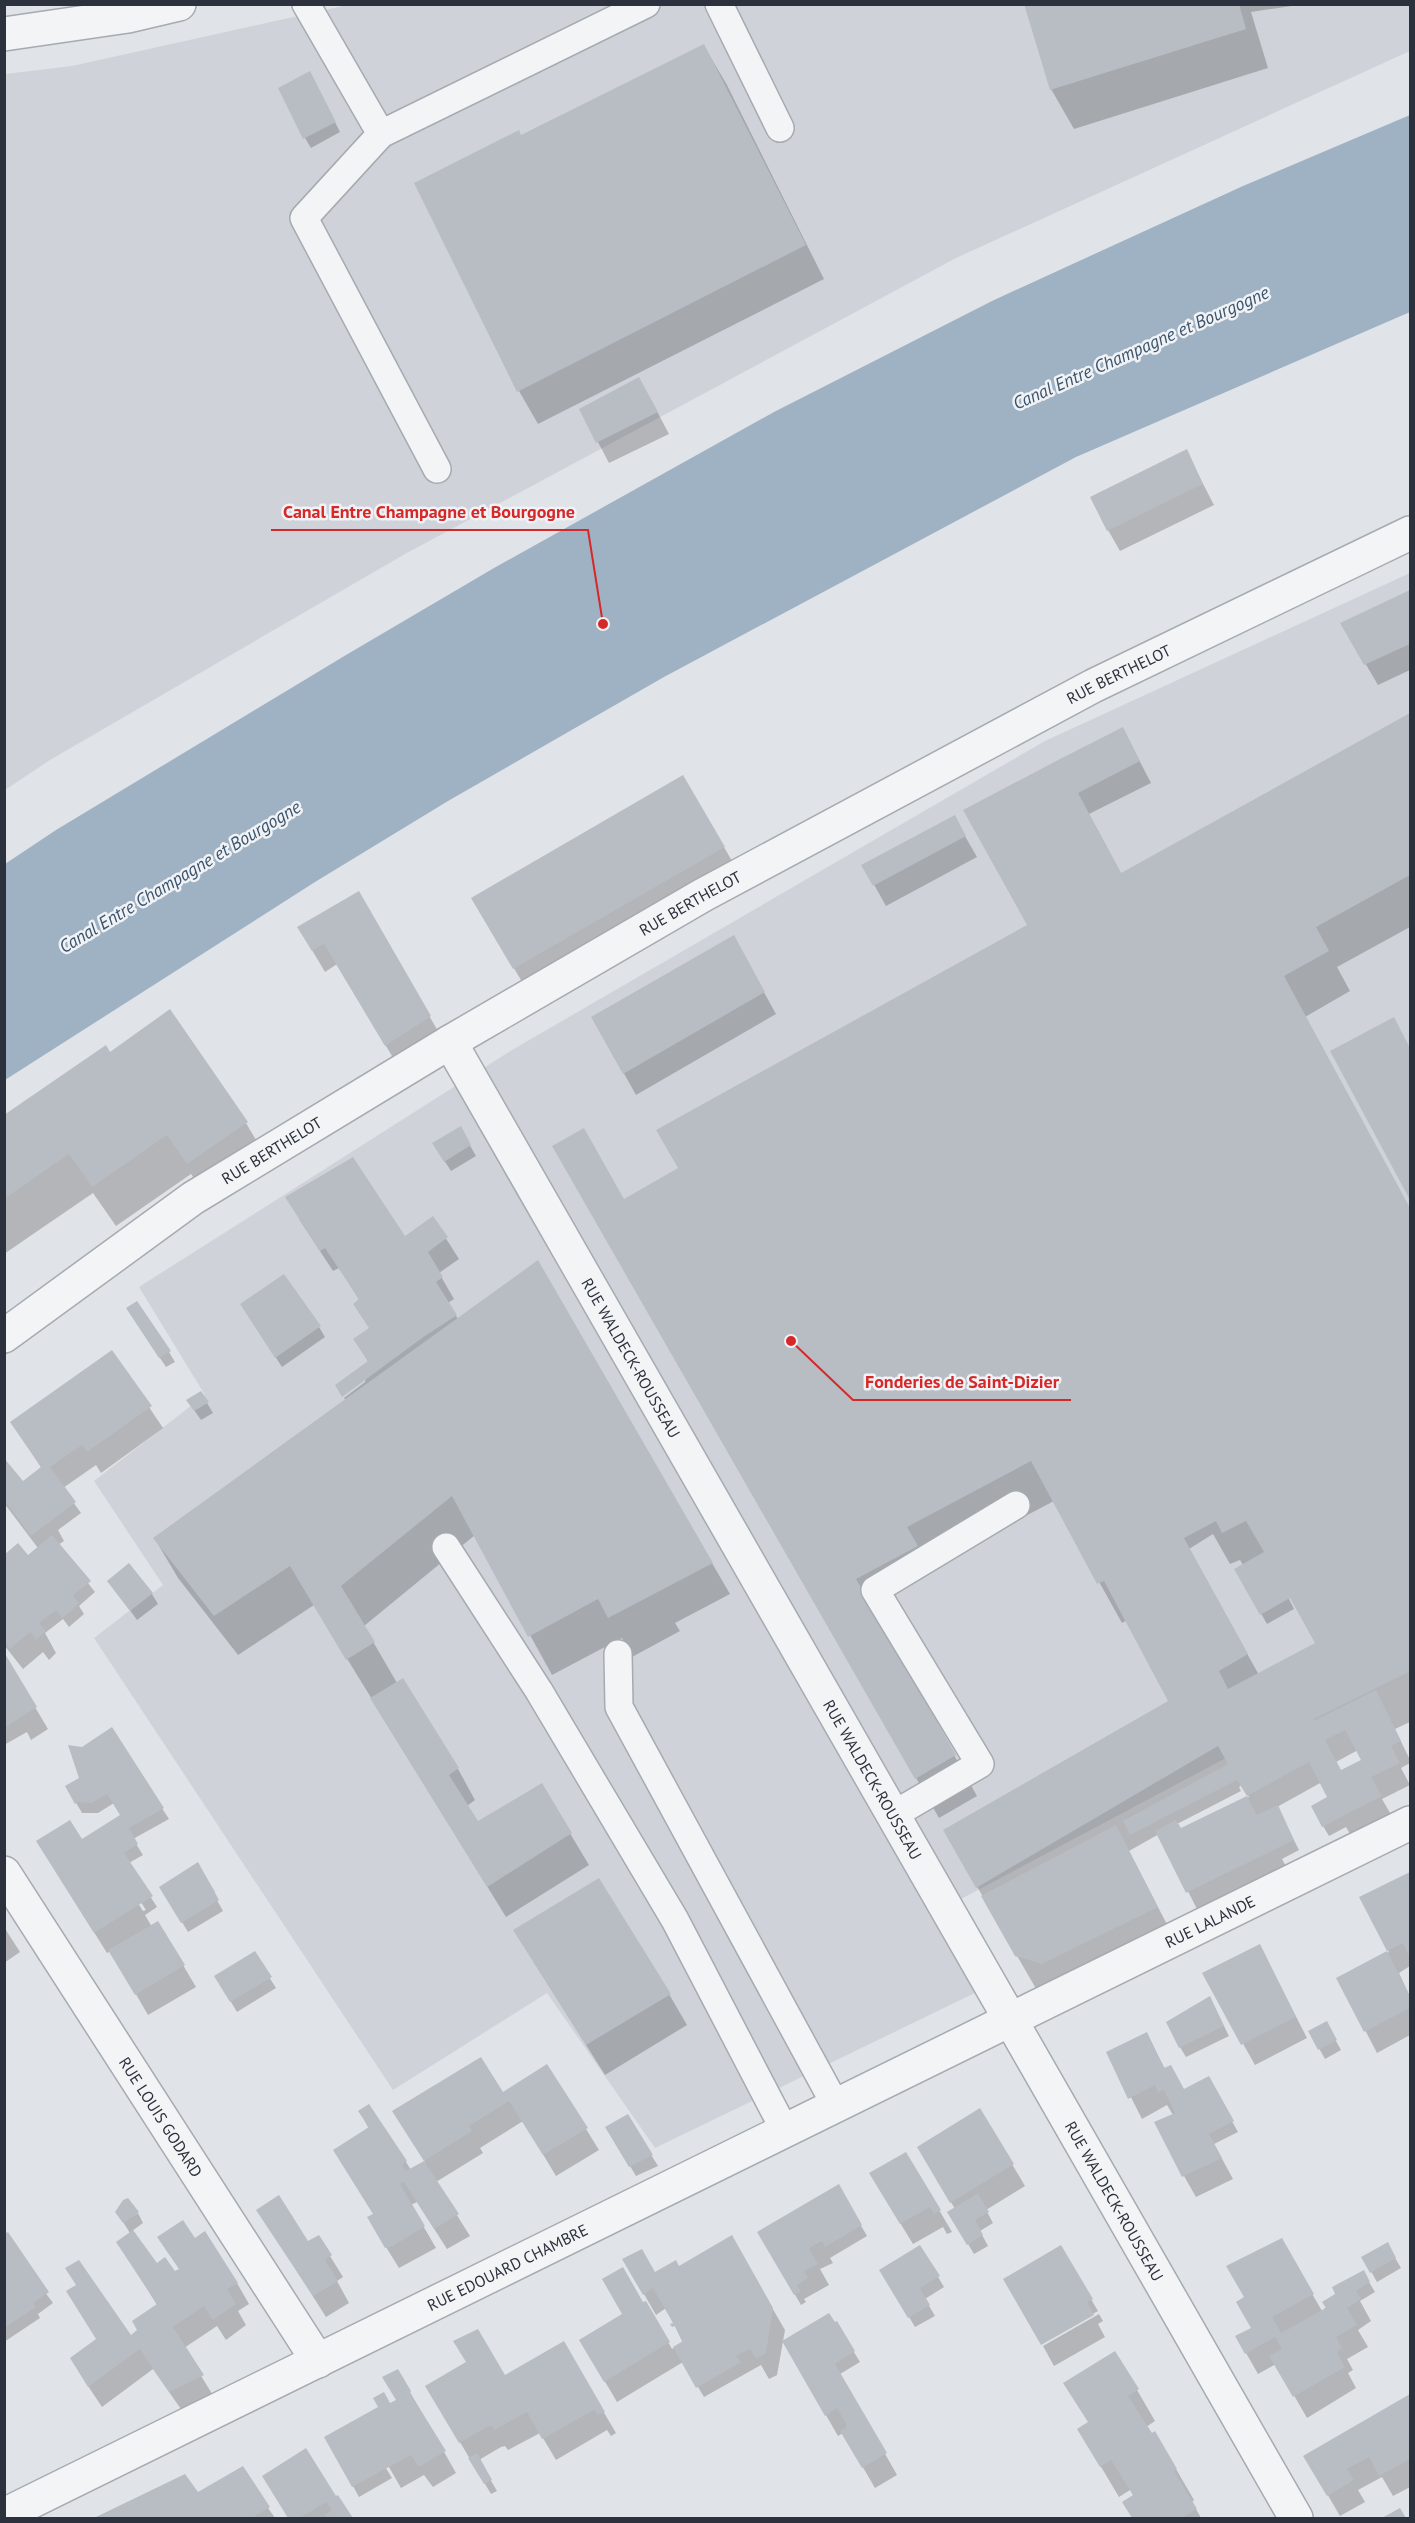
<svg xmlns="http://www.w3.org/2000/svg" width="1415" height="2523" font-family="'PT Sans',sans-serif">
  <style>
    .built { fill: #cfd3d9 }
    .water { fill: #9fb2c3 }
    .shadow { fill: #0003; fill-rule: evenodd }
    .building { fill: #b8bdc4; fill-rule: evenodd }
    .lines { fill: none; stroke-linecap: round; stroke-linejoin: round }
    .service-casing { stroke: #a6aab1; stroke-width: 30 }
    .minor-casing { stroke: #a6aab1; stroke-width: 36 }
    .tertiary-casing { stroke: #a6aab1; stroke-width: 36 }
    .service { stroke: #f3f4f6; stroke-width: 27 }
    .minor { stroke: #f3f4f6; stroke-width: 33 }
    .tertiary { stroke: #f3f4f6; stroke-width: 33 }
    .labels { text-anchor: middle; stroke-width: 5; stroke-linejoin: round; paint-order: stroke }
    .street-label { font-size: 16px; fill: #2b323d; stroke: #f0f2f5 }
    .water-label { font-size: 18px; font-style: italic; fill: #3a536c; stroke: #f0f2f5 }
    .leader { fill: none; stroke: #d62828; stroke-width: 2 }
    .callout-dot { fill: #d62828; stroke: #f0f2f5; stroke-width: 2 }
    .callout-label { font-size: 18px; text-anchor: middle; font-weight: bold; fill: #d62828; stroke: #f0f2f5; stroke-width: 5; stroke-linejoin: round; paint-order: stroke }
  </style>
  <rect width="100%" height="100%" fill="#e0e3e7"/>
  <path class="built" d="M352,4l1058,1v46l-454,207 -551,296 -355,206 -45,30v-716l67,-8z
    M1410,573v1087l-479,255 48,76 -324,157 -108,-155 -154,97 -299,-452 69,-53 -69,-104 111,-86 -66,-108 373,-237 533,-309z"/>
  <path class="water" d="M1410,115v197l-334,145 -412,220 -216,124 -133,81 -310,198v-216l51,-34 290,-175 148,-87 280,-156 220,-112 249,-114z"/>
  <path class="shadow" d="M1026,4h272v1l-47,7 17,56 -194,61 -23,-40z
    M704,46l23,39 97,194 -286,145 -19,-33 2,-254z
    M315,83l25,49 -29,16 -6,-10z
    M651,400l18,34 -60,29 -28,-53z
    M1186,451l28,54 -94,46 -12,-21z
    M1410,593v77l-32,15 -36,-61z
    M1410,714v213l-73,40 13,24 -45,26 105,192v513l-15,7 15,31v3l-9,5 9,17 -28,14 11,19 -30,38 -17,-29 -17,9 -6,-10 12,-13 -13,-31 -45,25 22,43 -17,9 6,11 -89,43 -40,-79 -30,17 45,87 -113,57 -26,-8 -90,-156 225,-130 -43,-81 -5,3 -68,-122 -187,99 110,196 -38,22 -385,-672 70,54 56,-31 349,-244 -64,-114 158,-82 28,54 -62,31 33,61zM1213,1534l17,30 10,-4 3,5 -7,4 31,55 27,-15 -6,-12 2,-1 28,48 -59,31 -70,-126zM1358,1750l5,10 -21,12 -6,-10zM1242,1785l7,12 -69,33 -3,-6 64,-33 -2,-4z
    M683,777l59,101 -210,121 -59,-101z
    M954,817l23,40 -91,49 -23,-41z
    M358,893l84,145 -44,28 -61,-102 -12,8 -26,-44z
    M745,958l31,56 -140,81 -43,-77z
    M1393,1019l17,30v148l-78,-146z
    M110,1054l136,69 23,39 -58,40 -20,-28 -75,52 -23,-33 -89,61v-137z
    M460,1128l16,28 -25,15 -11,-17z
    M433,1218l26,41 -20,14 15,26 -6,4 10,16 79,-57 193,332 -55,29 5,8 -48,26 -10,-19 -70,37 -77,-140 -111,91 33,57 5,-3 56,89 17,31 -8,6 11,17 63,-38 48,80 -83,52 -192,-312 -76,50 -60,-77 -23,-39 191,-138 -2,-3 21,-16 4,-19 -14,-23 15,-11 -10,-28 -21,-33 -6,3 -34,-52 106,19z
    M248,1315l71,12 6,10 -43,30z
    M134,1319l35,33 6,10 -9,5z
    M112,1352l51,76 -62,45 -5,-8 -33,23 18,25 -23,17 6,11 -6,4 37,47 -16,14 5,8 -15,13 -6,-8 -18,14 11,20 -7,7 -6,-8 -20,17 -19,-24v-89l23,1 11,-9 -34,-45v-43l23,29 15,-20 -30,-47z
    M207,1403l6,10 -12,7 -7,-10z
    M109,1581l43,13 6,10 -21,16z
    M4,1655l44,74 -17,11 -4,-8 -23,13z
    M111,1730l58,89 -36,20 10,16 -14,8 28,44 -12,8 7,12 6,-4 38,64 -48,28 -37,-64 -4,2 -57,-91 72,-47 -8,-12 -16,10h-16l-15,-26 14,-9 1,-29zM101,1840l45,70 -3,1 -44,-69z
    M198,1864l17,28 -2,1 10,18 -35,21 -27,-45z
    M1410,1873v93l-11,7 11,24v38l-33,18 -39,-75 51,-26 -28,-55z
    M4,1927l16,25 -16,11z
    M1260,1946l47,92 -52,27 -51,-91z
    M254,1953l22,35 -39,24 -21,-35z
    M533,1961l136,33 18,31 -82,50z
    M1210,1998l19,38 -43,21 -6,-10 10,-35 -2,-3z
    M1326,2023l15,27 -16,9 -15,-27z
    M1147,2034l18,35 19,22 24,-13 30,54 -24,12 19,35 -37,18 -12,-21 -11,-61 -6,-10 -25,14 -34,-67z
    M502,2094l84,35 13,21 -43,26 -33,-55 -43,27 3,5 -47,29 34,54 -23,13 -30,-47 -6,3 25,43 -37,20 -18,-29 -7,-24 -5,-86 -9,-17 46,50 5,8 14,-8 -19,-30z
    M980,2110l45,76 -39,24 7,13 -13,8 8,15 -14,8 -25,-42 6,-3 -36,-62z
    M627,2116l31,50 -22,10 -29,-49z
    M906,2154l46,78 -5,2 -4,-7 -30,17 -30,-49z
    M838,2186l29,50 -37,22 3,5 -13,6 9,16 -25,14 2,3 -5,3 -42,-73z
    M258,2210l72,46 13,21 -6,4 12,22 -23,14z
    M138,2213l5,10 -11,8 24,34 18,8 6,-3 14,-30 43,43 12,21 -11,7 8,14 -20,15 -9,-14 -33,22 30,49 -31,15 -30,-43 -51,38 -18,-27 55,-49 18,-26 -39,-63 12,-9 -7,-11z
    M4,2236l49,67 -15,11 2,4 -36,24z
    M731,2237l54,93 -8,45 -8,4 -8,-14 -57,32 -21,-35 -66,40 -36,-61 65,-38 26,46 11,-6 -17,-35 -10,7 -32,-56 30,15 25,-6z
    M1281,2240l41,71 41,-39 12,20 -15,9 11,20 -13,9 10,17 -21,12 6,11 -5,3 8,15 -49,30 -31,-54 -18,10 -21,-37 16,-8 -7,-32z
    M1387,2244l14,24 -24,14 -14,-25z
    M920,2247l24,40 -19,12 10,17 -20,11 -34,-57z
    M1060,2247l38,64 -56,32z
    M1099,2314l4,7 -5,3 7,13 -51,29 -11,-20z
    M836,2323l24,39 -20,12 57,101 -22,13 -32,-55 -5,3 -54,-94z
    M563,2343l53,90 -5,3 -4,-6 -51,30 -16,-27 -32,17 -3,-4 -4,1 -22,13 18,31 -6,3 -52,-87 65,-30z
    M398,2371l58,102 -23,14 -9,-12 -23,13 -16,-28 -3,2 10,16 -33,19 -33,-60 72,-36z
    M1066,2384l71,6 18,31 -9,6 5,8 4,-2 39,67 -2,2 9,16h-68l-9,-16 10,-6 -4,-6 -11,7 -22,-37 -8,-37z
    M1410,2396v91l-17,9 -11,-19 -24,13 7,12 -25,14 -35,-60z
    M185,2476l13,18 70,14 7,10h-177z
    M264,2477l73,20 14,21h-62z"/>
  <path class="building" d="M1024,4h215l7,25 -196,61z
    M704,44l102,201 -289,147 -103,-209 105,-53 2,5z
    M310,71l26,51 -33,17 -25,-51z
    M639,377l19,35 -62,31 -17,-34z
    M1187,449l16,35 -96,47 -17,-34z
    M1410,590v54l-46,21 -24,-42z
    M1410,713v162l-94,52 13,24 -45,25 126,232v467l-1,-3 -96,47 1,2 62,-31 25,51 -10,5 9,17 -29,14 11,19 -60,31 -11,-21 16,-9 -18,-35 -62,34 -10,-16 -107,55 -7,-14 105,-57 -10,-18 -242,142 -33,-58 225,-129 -64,-120 -7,3 -66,-123 -124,66 11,19 -62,33 100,176 -41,24 -363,-633 32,-18 40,71 54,-31 -22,-38 371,-205 -64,-115 97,-51 63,-32 17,34 -62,32 43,80zM1216,1521l6,12 24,-12 18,31 -30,17 26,46 30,-17 25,45 -87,46 -9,-18 29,-17 -64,-116zM1345,1730l16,30 -20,10 -16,-30z
    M683,775l42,72 -212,122 -42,-71z
    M955,815l11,21 -93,50 -12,-21z
    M359,891l72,125 -46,30 -61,-102 -12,7 -15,-24z
    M734,935l31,57 -142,82 -32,-57z
    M170,1009l78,113 -61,42 -20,-29 -75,52 -23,-33 -65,45v-84l102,-70 4,7z
    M1394,1017l16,31v152l-80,-149z
    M461,1126l10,19 -27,17 -12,-19z
    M353,1157l52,79 28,-20 15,21 -20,15 15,25 -7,5 21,33 -35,23 -80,59 -7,-12 33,-24 -15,-22 16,-11 -16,-24 6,-5 -34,-51 -5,3 -35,-54z
    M538,1260l175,303 -105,55 -10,-19 -70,38 -76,-141 -111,90 34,56 -29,18 -56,-94 -76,50 -61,-78z
    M284,1274l37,52 -46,32 -35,-54z
    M137,1301l34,50 -12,7 -33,-50z
    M112,1350l40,56 -65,46 -5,-7 -32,22 26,35 -45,34 -27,-36v-42l19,23 18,-14 -31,-45z
    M201,1391l8,11 -15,9 -8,-11z
    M52,1535l39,46 -18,14 6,8 -8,8 -9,7 -6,-8 -17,13 7,8 -10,9 -6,-8 -20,17 -6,-8v-86l14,-12 10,12z
    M129,1563l24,30 -23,18 -23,-30z
    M4,1652l33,55 -33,21z
    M403,1678l56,90 -10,7 29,46 64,-38 30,50 -85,54 -117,-189z
    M112,1727l52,81 -35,20 9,16 -14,9 29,43 -59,37 -58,-92 34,-21 12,19 38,-24 -13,-21 -15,9 -14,-1 -3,2 -10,-18 14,-8 -11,-33 14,2z
    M1247,1796l10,19 21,-10 16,35 -108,53 -31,-62 21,-11 5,8z
    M1116,1825l42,82 -116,57 -27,-8 -34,-60z
    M198,1862l21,38 -38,23 -22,-36z
    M1410,1872v82l-1,1 -6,-12 -16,8 -28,-54z
    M599,1878l72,116 -85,51 -73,-115z
    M158,1921l27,44 -50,30 -27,-45z
    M1260,1944l36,73 -55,28 -39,-72z
    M255,1951l17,26 -42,25 -16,-26z
    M1387,1951l23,45v12l-46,24 -28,-54z
    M1210,1996l14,30 -45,22 -13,-26z
    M1327,2021l10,19 -19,10 -10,-19z
    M1147,2032l17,36 7,-3 13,24 25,-13 25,45 -25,13 13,24 -40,19 -28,-55 21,-9 -11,-23 -6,3 -3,-8 -27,14 -22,-47z
    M481,2057l22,35 44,-28 41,64 -45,27 -34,-54 -40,25 3,5 -48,30 -32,-50z
    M369,2104l38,57 -5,4 4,6 18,-10 35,53 -25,15 -30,-47 -4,2 25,42 -32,20 -8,2 -18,-31 6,-3 -40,-64 36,-23 -11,-16z
    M980,2108l34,56 -64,39 -33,-56z
    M628,2114l25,41 -24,12 -24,-40z
    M906,2152l35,58 -7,4 -4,-7 -30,17 -31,-51z
    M839,2184l23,41 -37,22 -3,-6 -13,7 9,16 -14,7 4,7 -11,7 4,7 -7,3 -37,-63z
    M978,2193l11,19 -14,8 8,15 -16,10 -20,-33z
    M279,2195l29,46 11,-6 13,20 -7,5 13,21 -25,15 -57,-86z
    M128,2198l11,14 -16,11 -8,-11 8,-12z
    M183,2220l12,18 10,-7 33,52 -11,6 9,15 -23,16 -9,-14 -31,21 31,48 -35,17 -29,-43 -52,38 -18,-29 26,-19 -30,-48 10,-6 -11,-17 14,-8 52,75 6,-5 -5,-9 25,-17 -41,-62 17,-12 24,33 8,-6 10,14 4,-2 -22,-32z
    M8,2232l41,60 -16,11 3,4 -32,21v-94z
    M732,2235l41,73 -7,45 -10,6 -6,-10 -14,7 5,6 -45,26 -23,-41 10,-6 -8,-15 -3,1 -2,-3 3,-1 -20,-35 -10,7 -21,-36 20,-10 13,23 21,-12 3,6z
    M1282,2238l32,56 -42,23 9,16 45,-25 -4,-6 13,-8 -3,-7 32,-17 6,12 -14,9 5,8 -14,9 10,17 -21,12 6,11 -5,4 8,15 -52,30 -24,-41 13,-7 -7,-12 -30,17 -10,-18 16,-8 -15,-26 8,-5 -18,-31z
    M1388,2242l8,16 -26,15 -9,-16z
    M920,2245l20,31 -20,12 10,17 -22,13 -29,-48z
    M1061,2245l32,54 -6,3 7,13 -53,30 -38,-66z
    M623,2267l20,35 3,-1 24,41 -66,40 -25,-42 43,-26 -20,-35z
    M829,2313l6,9 2,-1 18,30 -20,13 52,89 -25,15 -22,-37 7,-5 -10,-18 -12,8 -43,-75z
    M478,2329l27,46 59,-34 41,71 -7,3 -4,-5 -52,29 -15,-27 -33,18 -2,-4h-3l-30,17 -34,-57 41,-24 -13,-21z
    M1115,2351l24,38 -11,7 24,37 3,-2 22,38 -3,2 23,38 -15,9h-50l-10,-16 11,-7 -22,-35 -11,7 -23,-38 11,-7 -25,-39z
    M398,2369l13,22 -1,2 36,58 -27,16 -8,-12 -59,32 -28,-50 54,-30 -5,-9 11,-6 6,11 6,-3 -14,-23z
    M1410,2394v65l-31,17 -10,-19 -22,12 7,11 -27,16 -24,-40z
    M306,2448l30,48 2,-1 15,23h-26l-2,-3 7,-5 -6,-8 -26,16h-12l-26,-42z
    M477,2453l15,27 -8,4 -16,-26z
    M243,2466l27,41 -15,9 2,2h-163l91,-44 13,18z
    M1400,2508l6,10h-24z"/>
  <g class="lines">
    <defs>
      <path id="service" d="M306,4l75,130 -77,84 133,251
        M719,4l61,124
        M381,134l265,-130
        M446,1547l93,144 136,229 110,211
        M618,1654l1,53 217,399
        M893,1815l87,-51 -105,-174 141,-85"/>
      <g id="minor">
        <path id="s1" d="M450,1042l846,1476"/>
        <path id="s2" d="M4,1336l189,-138 257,-156 253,-147 390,-209 317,-153"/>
        <path id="s3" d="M4,1873l314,488"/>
        <path id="s4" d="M4,2515l1406,-692"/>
      </g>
      <path id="tertiary" d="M4,34l124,-18 51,-12"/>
    </defs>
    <use href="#service" class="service-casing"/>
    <use href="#minor" class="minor-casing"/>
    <use href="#tertiary" class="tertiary-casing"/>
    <use href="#service" class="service"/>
    <use href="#minor" class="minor"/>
    <use href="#tertiary" class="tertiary"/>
  </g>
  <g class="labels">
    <g class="street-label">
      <text dy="6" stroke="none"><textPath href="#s2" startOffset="1298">RUE BERTHELOT</textPath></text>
      <text dy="6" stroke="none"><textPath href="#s2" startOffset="812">RUE BERTHELOT</textPath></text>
      <text dy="6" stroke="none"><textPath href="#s2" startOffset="326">RUE BERTHELOT</textPath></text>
      <text dy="6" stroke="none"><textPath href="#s1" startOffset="364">RUE WALDECK-ROUSSEAU</textPath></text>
      <text dy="6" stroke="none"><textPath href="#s1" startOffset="850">RUE WALDECK-ROUSSEAU</textPath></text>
      <text dy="6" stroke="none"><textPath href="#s4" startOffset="1344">RUE LALANDE</textPath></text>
      <text dy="6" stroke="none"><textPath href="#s3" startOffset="290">RUE LOUIS GODARD</textPath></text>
      <text dy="6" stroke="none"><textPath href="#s1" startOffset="1336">RUE WALDECK-ROUSSEAU</textPath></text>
      <text dy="6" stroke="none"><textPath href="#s4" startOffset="561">RUE EDOUARD CHAMBRE</textPath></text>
    </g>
    <g class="water-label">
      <text transform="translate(1141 348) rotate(-24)" y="6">Canal Entre Champagne et Bourgogne</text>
      <text transform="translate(180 877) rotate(-31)" y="6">Canal Entre Champagne et Bourgogne</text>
    </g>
  </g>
  <path class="leader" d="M603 624L588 530H271M791 1341L853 1400H1071"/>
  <g class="callout-dot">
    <circle cx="603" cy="624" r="6"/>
    <circle cx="791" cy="1341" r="6"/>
  </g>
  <g class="callout-label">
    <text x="429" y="518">Canal Entre Champagne et Bourgogne</text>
    <text x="962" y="1388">Fonderies de Saint-Dizier</text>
  </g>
  <rect width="1415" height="2523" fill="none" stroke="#2b323d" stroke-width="12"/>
</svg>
